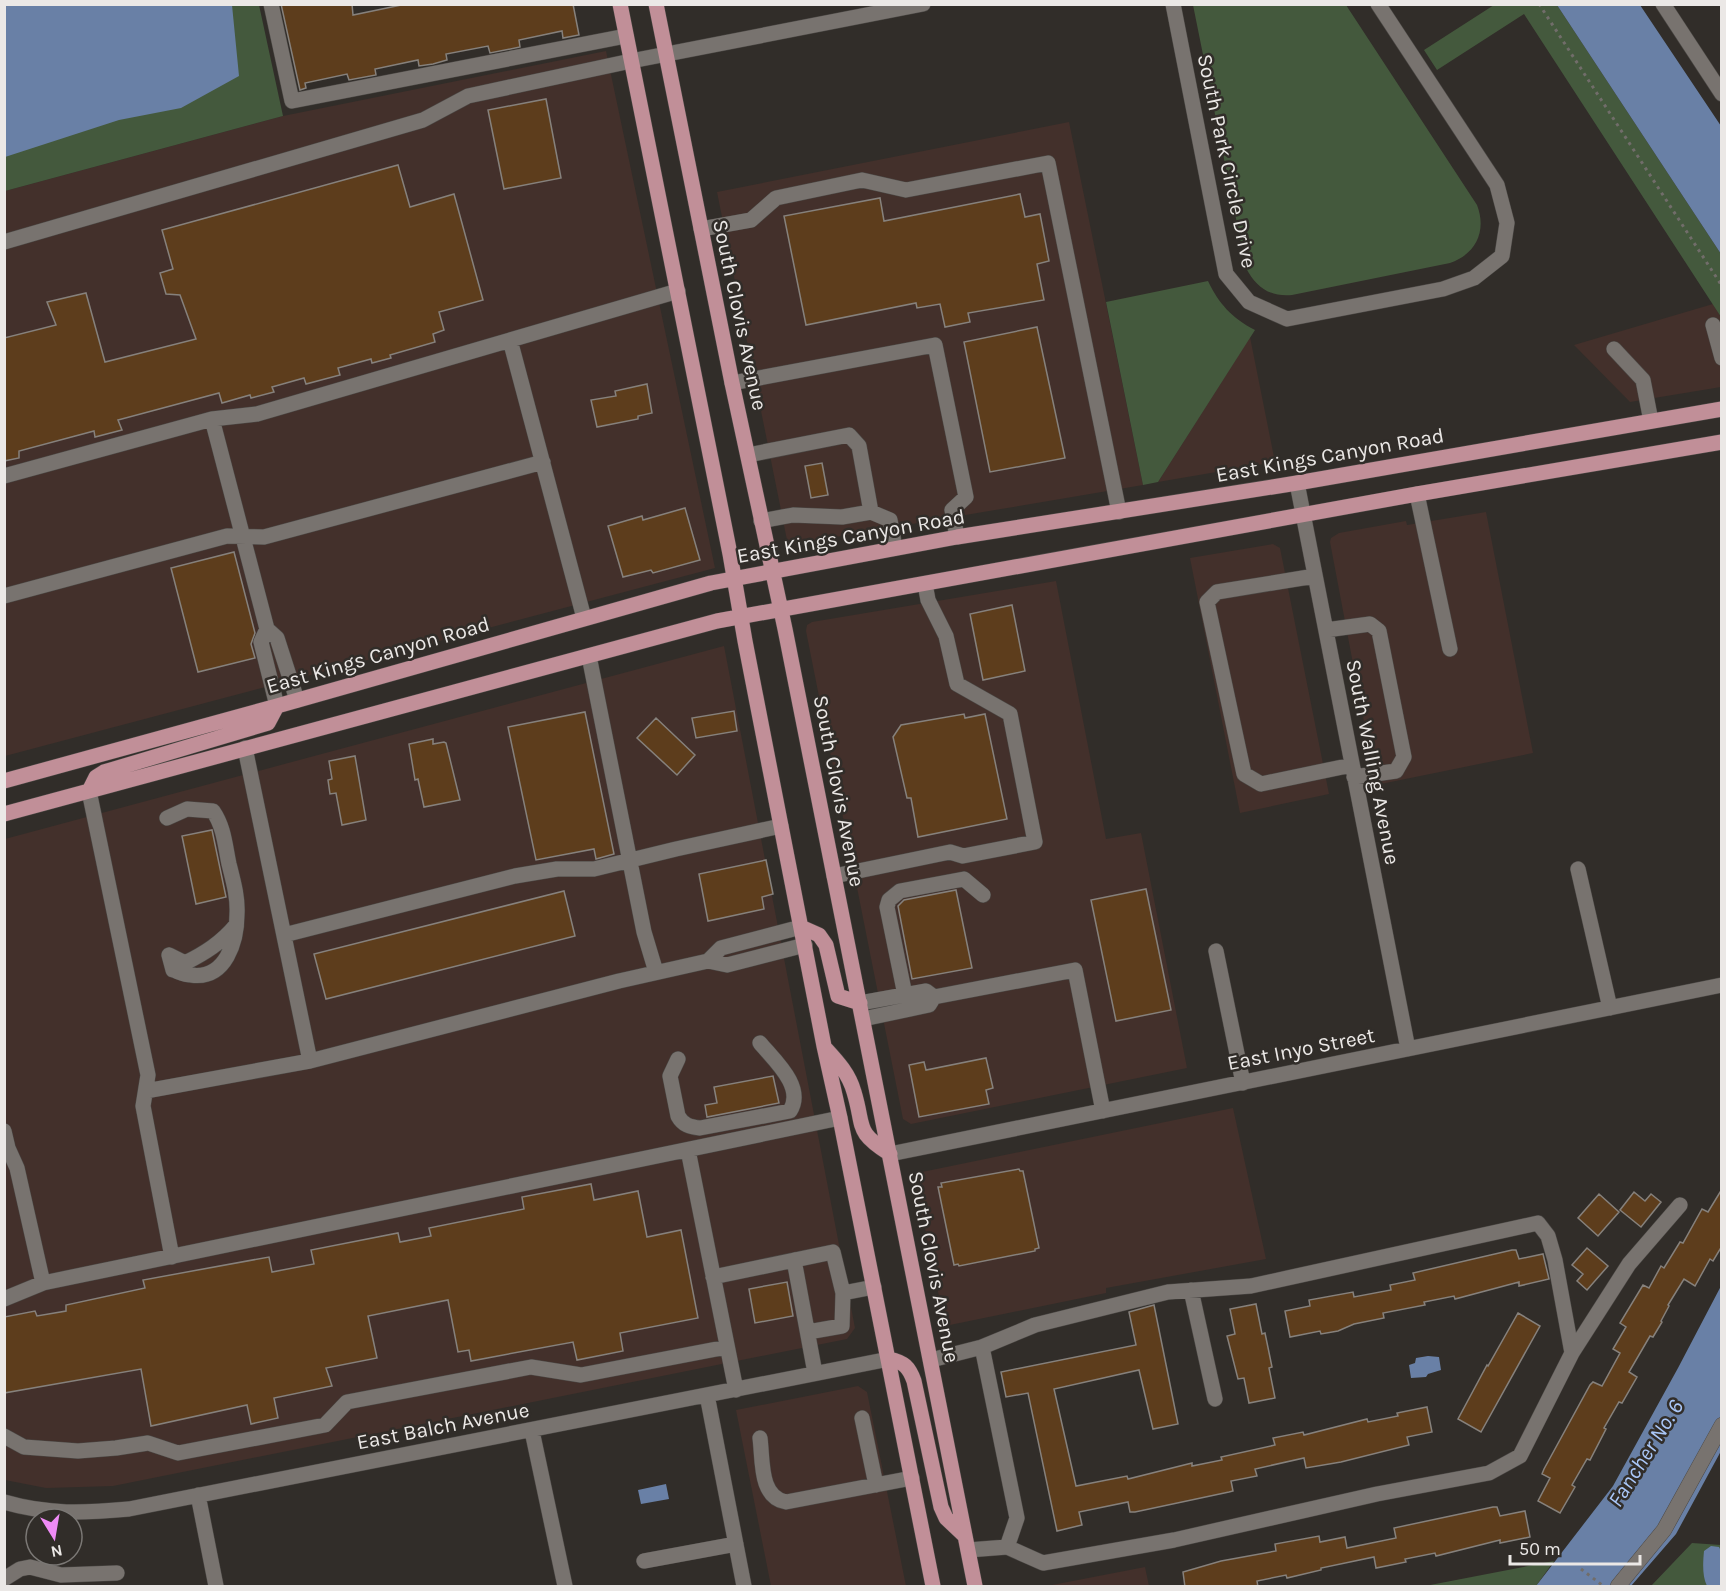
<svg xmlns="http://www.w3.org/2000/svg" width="1726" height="1591" font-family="Karla,sans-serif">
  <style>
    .commercial { fill: #43302b }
    .green { fill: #44593d }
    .water { fill: #6980a6 }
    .building { fill: #5d3d1c; stroke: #86817c; stroke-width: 1.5 }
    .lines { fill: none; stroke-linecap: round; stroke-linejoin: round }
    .minor-casing { stroke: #4b4845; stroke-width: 16 }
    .major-casing { stroke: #4b4845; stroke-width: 16 }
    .path { stroke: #716d6a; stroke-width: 3; stroke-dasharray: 3 4.5; stroke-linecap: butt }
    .minor { stroke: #78736f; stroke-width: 15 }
    .major { stroke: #c18f98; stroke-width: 15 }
    .labels { text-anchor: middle; stroke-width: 5; stroke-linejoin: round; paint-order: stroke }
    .street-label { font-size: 21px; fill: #ebe8e6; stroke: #312d29 }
    .water-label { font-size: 22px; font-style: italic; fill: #aac7f8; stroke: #312d29 }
  </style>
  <rect width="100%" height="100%" fill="#312d29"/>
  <path class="commercial" d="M606,51l109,517 -710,188v-565l278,-75z
    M1069,122l74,363 -355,60 -71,-353z
    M1713,304l8,13v70l-91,15 -56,-57z
    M1250,337l25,125 -117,20z
    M1486,512l47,241 -157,32 -46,-243 1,-4 8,-5 67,-12 1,4z
    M1273,544l7,4 49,246 -89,19 -50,-255z
    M1056,581l50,258 35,-6 46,235 -276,56 -8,-5 -97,-488 1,-6 5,-3z
    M724,646l131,682 -8,11 -734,147 -67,2 -41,-8v-641z
    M1233,1108l33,151 -160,29v5l-161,33 -29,-142 1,-5 5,-7z
    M858,1386l9,6 39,194h-135l-35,-176z
    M1145,1567l4,19h-102z"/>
  <path class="green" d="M5,5h254l24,111 -278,75z
    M1193,5h153l131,200c10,26 -1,49 -27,58l-158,32c-23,2 -36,-8 -46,-27z
    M1494,5h63l164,249v63l-197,-303 -87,56 -13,-20z
    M1208,281c11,23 24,37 47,49l-97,152 -15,3 -37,-183z
    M1692,1543l29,2v41h-70z
    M1554,1561l-18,25h-111z"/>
  <path class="water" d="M4,5h228l7,71 -58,32 -62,12 -114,37z
    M1557,5h83l81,121v128z
    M1721,1286v165l-45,83 -45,52h-95l77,-100 65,-118z
    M1428,1356l11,1 2,13 -13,4 -2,3 -15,1 -2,-13 6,-2 1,-5z
    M666,1484l3,15 -28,5 -3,-14z
    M1711,1546l8,1 2,4v35h-14c-5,-10 -4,-24 -3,-35z"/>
  <path class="building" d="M281,4h71l1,11 53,-11h167l6,31 -16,3 -1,-7 -43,9 1,7 -30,6 -2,-7 -42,8 1,6 -14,4 -14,2 -1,-6 -43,9 1,6 -27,5 -2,-6 -42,9 1,5 -6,2z
    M546,99l15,79 -57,11 -16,-79z
    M398,165l12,42 44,-13 29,106 -44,12 5,18 -11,4 2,8 -45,13 1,3 -19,5 -1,-4 -33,9 2,7 -34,9 -2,-6 -32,9 2,5 -23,6 -1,-3 -28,8 -3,-10 -101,27 4,10 -27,7 -1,-6 -75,20v7l-15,3v-123l52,-13 -9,-23 39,-9 19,69 91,-23 -16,-44 -14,-1 -6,-21 13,-4 -11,-39z
    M1020,194l5,23 15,-3 9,47 -12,3 7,36 -76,13 2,9 -25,5 -5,-23 -23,4 -1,-5 -110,22 -22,-109 96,-18 4,23z
    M1037,327l28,131 -75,14 -26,-130z
    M647,384l5,29 -14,3v3l-41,8 -6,-27 25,-4 -1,-5z
    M822,463l6,32 -17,3 -6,-32z
    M685,508l15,52 -47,13 -2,-3 -28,7 -15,-51 34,-10 1,4z
    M234,552l21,81 -4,11 4,14 -57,14 -27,-104z
    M1012,605l13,66 -42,9 -13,-66z
    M734,711l3,20 -41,7 -4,-20z
    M585,712l29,142 -18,5 -2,-10 -58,11 -28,-133z
    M964,714l1,4 20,-4 22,105 -89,18 -7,-39h-4l-14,-61 8,-12z
    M656,718l39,37 -18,20 -40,-37z
    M433,739v5l11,-2 2,1 14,57 -36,7 -6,-28 -3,1 -6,-36z
    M355,756l11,64 -24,5 -6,-32 -6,1 -2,-14 4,-1 -3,-18z
    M212,830l14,67 -30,7 -14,-68z
    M766,860l7,34 -11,3 2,12 -56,12 -9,-47z
    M1146,889l25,121 -55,11 -25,-121z
    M956,890l16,78 -60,11 -14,-73 6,-6z
    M564,891l11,45 -249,63 -12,-45z
    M986,1058l7,30 -7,2 3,14 -70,13 -10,-52 15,-3 2,8z
    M773,1076l6,27 -72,14 -2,-12 12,-2 -3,-16z
    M1019,1169l1,2h3l16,77 -4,1v2l-76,15 -1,-2 -4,1 -16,-78h4l-1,-4z
    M591,1184l3,16 44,-9 9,46 34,-7 17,88 -78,15 3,18 -46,9 -4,-18 -102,19 -2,-11 -11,2 -10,-52 -80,16 9,42 -51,10 6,18 -58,12 4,20 -27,6 -4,-19 -96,21 -10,-57 -137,24v-76l31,-6 2,5 29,-5v-6l79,-17 -2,-8 126,-23 3,15 42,-8 -3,-14 87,-17 2,9 31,-6 -2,-8 95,-19 -2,-12z
    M1722,1189v57l-9,15 -3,-2 -15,27 -11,-7 -16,26 1,1 -8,15 1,1 -9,15 -3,-1 -21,36 8,5 -15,26 -3,-1 -15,26 2,1 -16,31 -3,-1 -15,26 3,2 -15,26 -22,-12 12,-23 -8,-4 2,-5 46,-84 3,-3 9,4 18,-33 -7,-4 13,-22 -6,-4 23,-38 6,3 12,-22 3,2 16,-26 3,1 19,-34 6,3z
    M1634,1192l11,9 6,-7 10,8 -20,25 -21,-17z
    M1599,1194l20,18 -21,24 -20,-18z
    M1587,1248l21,18 -21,24 -10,-9 6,-7 -11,-9z
    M1512,1250h4l3,9 24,-5 6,25 -30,7v-4l-64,17 -1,-3 -30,6 1,3 -42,8 1,5 -30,6 -16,7 -17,3 -1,-3 -30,6 -5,-26 25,-5 -1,-6 44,-8 1,5 37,-7 -1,-5 25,-5 -2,-7z
    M787,1282l6,34 -38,7 -6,-34z
    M1256,1304l6,30 3,-1 7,34 -3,1 6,30 -26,5 -5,-25 -6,1 -11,-43 8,-2 -5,-25z
    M1154,1305l24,119 -25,5 -14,-59 -85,19 22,97 51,-10 1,3 64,-16v3l30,-6 -1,-3 54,-12 -2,-7 30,-6 1,3 63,-16 1,3 30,-6 -1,-3 30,-6 5,25 -25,5 2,8 -68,17 -35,6 -2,-10 -49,11 2,7 -26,5 2,10 -4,1 -94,20h-5l-2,-10 -49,10 3,13 -25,6 -29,-138 -22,4 -5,-25 135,-27 -7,-33z
    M1518,1313l22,13 -59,106 -23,-13 29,-54 1,1z
    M1493,1507h4l3,9 25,-5 5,26 -30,6v-3l-64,16 -1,-3 -30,6 1,3 -30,6 -2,-11 -53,11v2l-34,8 -1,-3 -29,6 1,6h-73l-2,-15 38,-11 55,-10 -1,-7 44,-8 1,6 25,-5 2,11 49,-10 -2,-10z"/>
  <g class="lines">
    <defs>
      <path id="minor" d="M271,4l21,97 334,-65
        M1173,4l53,270 23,28 38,17 156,-30 31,-11 28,-22 5,-33 -10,-38 -119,-181
        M1663,4l59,90
        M701,229l50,-9 25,-22 86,-18 44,10 142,-27 71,349
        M4,242l419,-122 45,-24 163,-35 292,-57
        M1713,325l9,33
        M510,340l74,278
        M1614,349l29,31 8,41
        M732,383l203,-38 31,152 -14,13 5,27
        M212,419l55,210 10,9 20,62
        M748,455l101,-20 10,11 12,66 19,8 5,28
        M4,476l208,-57 45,-5 421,-123
        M1297,483l111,566
        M1417,494l33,155
        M761,521l32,-6 49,2 29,-5
        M1315,576l-98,16 -10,10 37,172 17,10 91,-19
        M4,596l223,-60 37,1 279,-75
        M267,629l-6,13 16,64
        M1326,630l44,-6 9,7 25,126 -8,14 -42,6
        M589,656l55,276 12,40
        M245,748l65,313
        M89,791l59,284 -5,31 29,151
        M167,818l20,-9 26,2c11,16 12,34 16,53 4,16 9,33 8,50 0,27 -11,66 -46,61 -6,0 -12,-3 -18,-5l-4,-15
        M1578,869l32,139
        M834,876l116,-24 13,4 72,-14 -25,-128 -53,-30 -11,-48 -18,-36 -3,-16
        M801,927l-80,21 -13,13 19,4 78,-20
        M284,935l231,-59 42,-7h37l82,-20 105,-23
        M1216,951l27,132
        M169,955l16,8c20,-10 36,-20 51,-38
        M905,995l-18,-88 2,-7 11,-9 64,-12 19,16
        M934,997l141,-27 28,141
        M860,1003l66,-12 8,6 -5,8 -66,14
        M678,1059l-8,17 8,40c5,9 12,11 22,12l90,-17c15,-24 -15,-50 -30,-68
        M146,1091l164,-30 309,-80 89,-20
        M4,1131l4,17 9,20 26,115
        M688,1150l48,240
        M890,1154l832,-169
        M794,1260l21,113
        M713,1277l120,-25 10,41 31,-6
        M1191,1290l24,109
        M4,1299l39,-16 797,-165
        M808,1332l34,-6 1,-33
        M931,1360l51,-13
        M707,1395l37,191
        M862,1418l14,67
        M532,1431l33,155
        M4,1436l20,11 54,4 38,-3 32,-5 30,10 147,-28 22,-23 184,-35 50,8 146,-28
        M760,1438c3,22 -1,59 26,64l126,-24
        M198,1495l18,91
        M4,1502c45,13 80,11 125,7l760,-150
        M1007,1547l10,-29 -35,-171 53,-22 133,-33 83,-6 287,-63 10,13 7,24 17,93
        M968,1550l39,-3 36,16 131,-23 203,-46 112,-21 31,-17 52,-103 57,-89 51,-59
        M644,1561l92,-17
        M4,1579l16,-10 10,-2 31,8 56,-2
        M1618,1586l46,-56 58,-105"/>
      <path id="major" d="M620,4l110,550 15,87 36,185 43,220 16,72 93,468
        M656,4l76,379 53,246 190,957
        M4,781l273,-75 434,-123 246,-46 340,-54 425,-74
        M89,791l7,-14 8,-5 164,-49 9,-17
        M4,814l713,-193 700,-127 305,-52
        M801,927l18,8 7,10 12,51 22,7
        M826,1049c12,13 23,25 28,43 11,36 0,39 36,62
        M889,1359c15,3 20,8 25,22l27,126 5,11 19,18"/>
    </defs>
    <use href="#minor" class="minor-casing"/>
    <use href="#major" class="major-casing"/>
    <path class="path" d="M1539,4l183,282
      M1581,1569l21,16"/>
    <use href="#minor" class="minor"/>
    <use href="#major" class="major"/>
  </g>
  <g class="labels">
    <g class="street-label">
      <text transform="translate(1227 161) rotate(78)" y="7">South Park Circle Drive</text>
      <text transform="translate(740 315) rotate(78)" y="7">South Clovis Avenue</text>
      <text transform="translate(1330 455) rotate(-10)" y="7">East Kings Canyon Road</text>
      <text transform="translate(851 536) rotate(-10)" y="7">East Kings Canyon Road</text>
      <text transform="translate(378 655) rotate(-16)" y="7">East Kings Canyon Road</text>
      <text transform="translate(1373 762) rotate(79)" y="7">South Walling Avenue</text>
      <text transform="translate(839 791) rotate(79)" y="7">South Clovis Avenue</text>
      <text transform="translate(1301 1049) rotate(-11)" y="7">East Inyo Street</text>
      <text transform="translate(934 1267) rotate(79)" y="7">South Clovis Avenue</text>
      <text transform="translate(443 1426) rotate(-11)" y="7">East Balch Avenue</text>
    </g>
    <g class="water-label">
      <text transform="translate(1645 1453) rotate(-58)" y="8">Fancher No. 6</text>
    </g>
  </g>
  <rect width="1726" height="1591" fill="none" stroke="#ebe8e6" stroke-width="12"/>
  <g transform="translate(54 1537) rotate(169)"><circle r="28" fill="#312d29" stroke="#7b7875" stroke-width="1.5"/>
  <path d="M0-4.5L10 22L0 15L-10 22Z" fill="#ef8bf6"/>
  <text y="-9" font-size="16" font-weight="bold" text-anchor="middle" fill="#ebe8e6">N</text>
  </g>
  <path d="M1510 1555v9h130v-9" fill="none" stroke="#ebe8e6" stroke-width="3"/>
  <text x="1519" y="1555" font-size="18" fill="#ebe8e6" stroke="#312d29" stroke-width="4.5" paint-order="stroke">50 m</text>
</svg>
